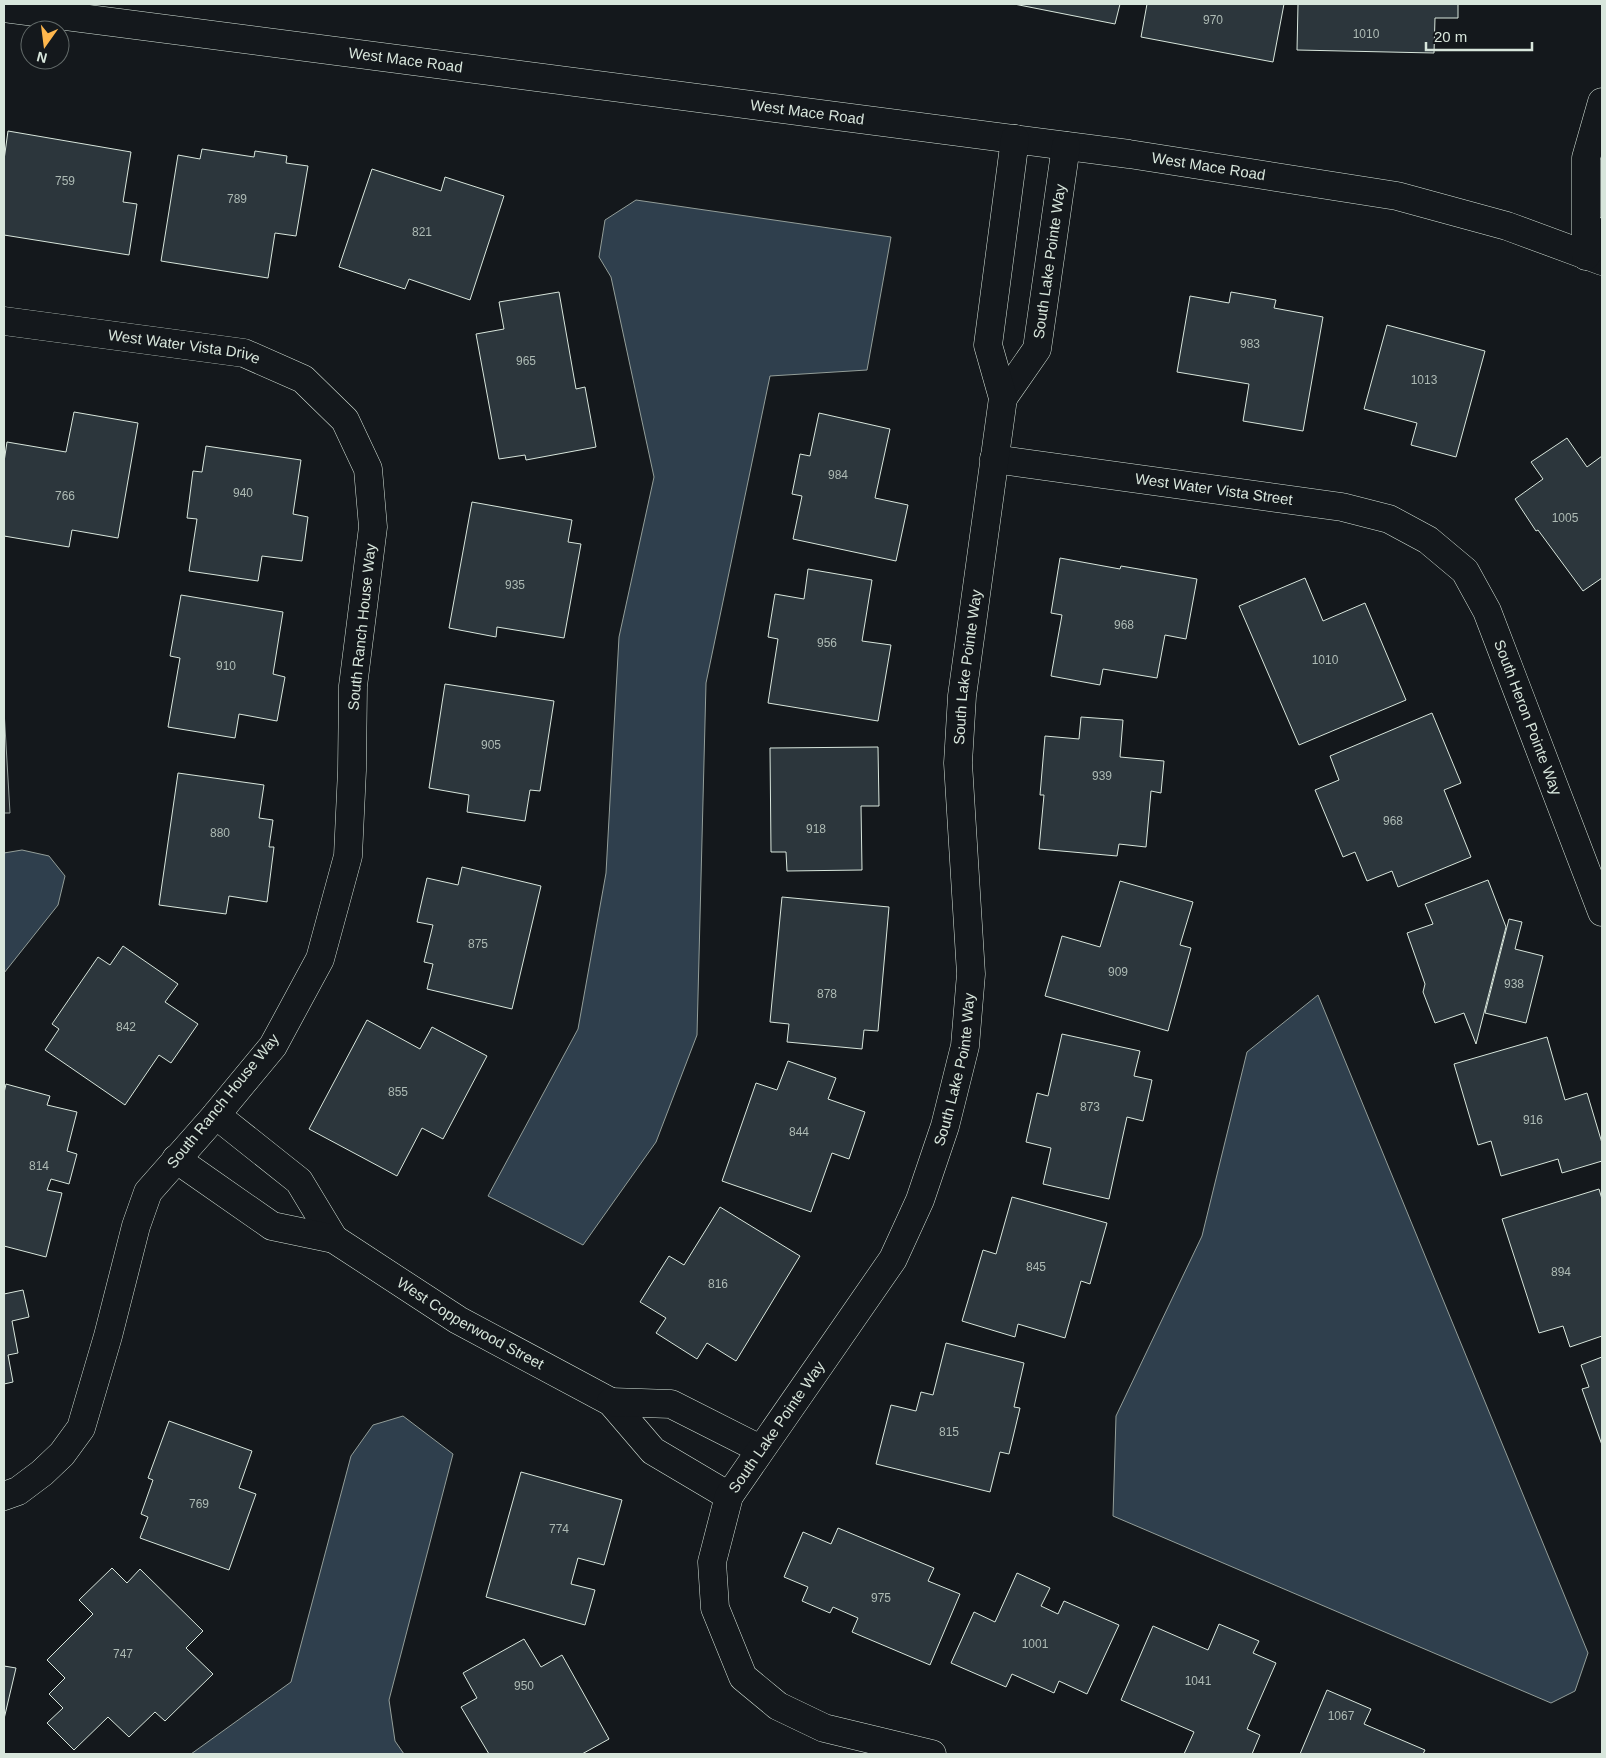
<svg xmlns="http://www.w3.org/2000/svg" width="1606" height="1758" font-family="Arial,sans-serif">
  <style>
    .parking { fill: #24282b; stroke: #939e99 }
    .water { fill: #2f3f4d; stroke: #939e99 }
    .building { fill: #2c363c; stroke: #d8e6dc }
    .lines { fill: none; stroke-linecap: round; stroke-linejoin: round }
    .street-casing { stroke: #d8e6dc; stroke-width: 29 }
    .street { stroke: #14181c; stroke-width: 28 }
    .labels { text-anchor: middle; stroke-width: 4; stroke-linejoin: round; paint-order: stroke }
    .number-label { font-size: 12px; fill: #adbab4 }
    .street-label { font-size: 15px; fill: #d8e6dc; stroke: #14181c }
  </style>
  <rect width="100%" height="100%" fill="#14181c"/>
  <path class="parking" d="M4,710l6,103h-6z"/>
  <path class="water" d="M636,200l255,37 -24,133 -97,6 -64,307 -9,352 -41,107 -73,103 -95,-49 90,-167 28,-156 13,-236 35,-160 -43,-200 -12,-20 6,-37z
    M22,850l27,6 16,20 -7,29 -54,68v-120z
    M1318,995l270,658 -13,38 -24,12 -438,-187 3,-100 86,-180 45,-184z
    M403,1416l50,38 -64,246 6,41 9,13h-213l100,-72 60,-226 22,-31z"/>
  <path class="building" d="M1014,4h106l-5,20z
    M1147,4h137l-11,58 -132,-25z
    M1298,4h160v14h-23l-1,35 -137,-3z
    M8,131l123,21 -8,50 14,2 -8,51 -125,-20v-75z
    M202,149l52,8 1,-6 32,5 -1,7 22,3 -12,70 -21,-3 -7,45 -107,-17 17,-106 22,4z
    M372,169l69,22 4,-14 59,19 -34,104 -61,-21 -4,10 -66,-22z
    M559,292l17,97 9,-2 11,60 -70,13 -1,-5 -26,4 -23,-125 28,-5 -5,-27z
    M1231,292l45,8 -2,8 49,9 -20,114 -60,-10 6,-37 -72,-12 13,-76 39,7z
    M1387,325l98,26 -29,106 -45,-12 6,-22 -53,-14z
    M74,412l64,11 -20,115 -46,-8 -3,17 -65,-11v-74l3,-20 59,10z
    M819,413l71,16 -15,69 33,7 -12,56 -103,-22 9,-43 -10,-2 8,-40 10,2z
    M1567,438l20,29 15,-11v122l-19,13 -45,-61 -2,1 -21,-32 28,-20 -12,-17z
    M206,446l95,14 -8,54 15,3 -6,44 -40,-5 -4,25 -69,-10 8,-52 -10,-1 6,-47 9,1z
    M472,502l100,18 -4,22 13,2 -17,94 -67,-11 -1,10 -47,-9z
    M1060,558l60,11 1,-3 76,13 -11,60 -21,-4 -8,43 -54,-9 -3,16 -49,-9 11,-61 -11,-2z
    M808,569l64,11 -10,61 29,4 -13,76 -110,-18 10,-64 -10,-2 7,-43 29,5z
    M1305,578l18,43 42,-18 41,97 -107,45 -60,-139z
    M181,595l102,17 -10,62 12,3 -8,44 -38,-7 -4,24 -67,-11 12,-69 -10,-2z
    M445,684l109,17 -14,90 -10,-1 -5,31 -58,-9 2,-17 -40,-7z
    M1432,713l29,70 -17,7 27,67 -73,30 -6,-16 -25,10 -12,-29 -12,5 -28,-67 24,-10 -9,-24z
    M1081,717l42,3 -3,37 44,4 -3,32 -10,-2 -5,56 -27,-3 -2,12 -78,-7 5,-54h-4l5,-59 34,3z
    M878,747l1,59h-18l1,64 -75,1 -1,-19h-15l-1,-104z
    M178,773l86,12 -5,33 14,2 -4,27h5l-7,55 -38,-6 -3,18 -67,-9z
    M462,867l79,19 -29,123 -85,-20 6,-25 -9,-2 9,-37 -16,-3 10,-44 31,7z
    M1488,880l18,47 -30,117 -12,-31 -29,10 -12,-31 2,-8 -18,-51 26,-9 -8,-20z
    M1120,881l73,21 -13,43 11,3 -23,83 -123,-35 17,-60 38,11z
    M782,897l107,10 -11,124 -14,-1 -2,19 -75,-7 2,-18 -19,-2z
    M1509,919l13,3 -7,27 28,7 -17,67 -41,-10z
    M123,946l55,38 -13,18 33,22 -27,39 -12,-8 -34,50 -80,-55 14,-21 -7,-5 46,-67 12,8z
    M367,1020l53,29 12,-22 55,29 -44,83 -21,-11 -25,48 -88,-47z
    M1062,1034l78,17 -6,25 18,4 -9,41 -16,-4 -18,82 -66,-15 8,-36 -25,-6 11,-49 11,3z
    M1547,1037l18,63 22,-7 15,50v18l-40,12 -4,-14 -57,17 -10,-35 -13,4 -24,-81z
    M788,1061l48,17 -8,21 37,13 -16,47 -17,-6 -21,59 -89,-31 34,-98 21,7z
    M6,1084l44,12 -3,9 30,7 -10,39 10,3 -8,30 -18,-5 -4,11 15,3 -16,64 -42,-11v-153z
    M1599,1189l3,10v137l-32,11 -7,-21 -24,7 -37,-114z
    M1012,1197l95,26 -17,61 -9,-3 -16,57 -47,-14 -3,13 -53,-16 21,-71 13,4z
    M720,1207l80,49 -64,105 -29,-18 -10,16 -41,-26 10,-15 -26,-16 29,-46 15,9z
    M23,1290l6,27 -17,4 6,32 -10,2 5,27 -9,2v-90z
    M946,1343l78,20 -10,44 6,1 -11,46 -9,-2 -10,40 -114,-28 15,-59 25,6 5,-19 12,3z
    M1602,1357v88l-20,-56 7,-2 -8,-22z
    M169,1421l83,30 -13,37 17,6 -27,76 -89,-32 8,-21 -7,-3 12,-34 -5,-2z
    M521,1472l101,28 -18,65 -26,-7 -7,26 24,6 -10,35 -99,-28z
    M838,1528l96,40 -6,13 32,13 -30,71 -78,-33 6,-14 -25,-11 -3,6 -28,-12 6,-14 -24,-10 19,-45 28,12z
    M112,1568l15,15 13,-14 63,62 -17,17 27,26 -48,47 -10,-9 -26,25 -21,-20 -34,33 -27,-27 16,-15 -14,-14 16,-16 -18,-18 46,-46 -14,-14z
    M1017,1573l33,15 -9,18 17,8 6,-13 55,24 -32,69 -28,-13 -5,12 -42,-19 -6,13 -55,-24 23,-51 21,10z
    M1219,1624l40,17 -6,12 23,10 -29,66 13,6 -8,19h-68l10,-22 -73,-32 32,-74 55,24z
    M524,1639l17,28 21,-12 47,84 -27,15h-93l-28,-47 16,-9 -14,-25z
    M4,1666l12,2 -12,51z
    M1327,1690l44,19 -7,15 61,26 -2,4h-123z"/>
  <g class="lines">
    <defs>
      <g id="street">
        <path id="s1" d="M4,8l1125,146 268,42 110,30 95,35"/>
        <path d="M1602,102l-16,56v98l16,-24"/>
        <path id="s2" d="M4,321l240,32 59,26 42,41 23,49 5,58 -20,159 -1,84 -4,86 -28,103 -47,87 -57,69 -68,77 -12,34 -28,110 -27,92 -19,26 -20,19 -24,18 -14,5"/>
        <path id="s3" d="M1003,398l34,-49 29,-203"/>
        <path id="s4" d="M994,459l348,48 47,12 39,21 37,31 22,40 115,301"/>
        <path d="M216,1115l83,66 35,58"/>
        <path id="s5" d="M176,1159l96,67 62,13 124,81 153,82 42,49 76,45"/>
        <path d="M611,1402l60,2 89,45"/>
        <path id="s6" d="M932,1754l-108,-26 -46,-22 -35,-29 -28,-69 -3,-46 17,-66 164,-237 27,-59 25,-74 20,-80 6,-72 -13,-211 4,-67 41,-298 -15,-53 27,-206"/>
      </g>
    </defs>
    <use href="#street" class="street-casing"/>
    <use href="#street" class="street"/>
  </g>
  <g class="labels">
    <g class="number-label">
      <text x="1213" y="24">970</text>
      <text x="1366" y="38">1010</text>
      <text x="65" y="185">759</text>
      <text x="237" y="203">789</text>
      <text x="422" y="236">821</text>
      <text x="1250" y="348">983</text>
      <text x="526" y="365">965</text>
      <text x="1424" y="384">1013</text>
      <text x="838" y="479">984</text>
      <text x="243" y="497">940</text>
      <text x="65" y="500">766</text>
      <text x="1565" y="522">1005</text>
      <text x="515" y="589">935</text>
      <text x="1124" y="629">968</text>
      <text x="827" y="647">956</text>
      <text x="1325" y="664">1010</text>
      <text x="226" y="670">910</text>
      <text x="491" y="749">905</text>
      <text x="1102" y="780">939</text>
      <text x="1393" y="825">968</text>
      <text x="816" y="833">918</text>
      <text x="220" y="837">880</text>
      <text x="478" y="948">875</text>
      <text x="1118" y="976">909</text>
      <text x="1514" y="988">938</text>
      <text x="827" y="998">878</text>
      <text x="126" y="1031">842</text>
      <text x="398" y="1096">855</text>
      <text x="1090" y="1111">873</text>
      <text x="1533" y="1124">916</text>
      <text x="799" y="1136">844</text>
      <text x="39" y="1170">814</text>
      <text x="1036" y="1271">845</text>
      <text x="1561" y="1276">894</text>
      <text x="718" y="1288">816</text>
      <text x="949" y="1436">815</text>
      <text x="199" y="1508">769</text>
      <text x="559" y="1533">774</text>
      <text x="881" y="1602">975</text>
      <text x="1035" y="1648">1001</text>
      <text x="123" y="1658">747</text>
      <text x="1198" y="1685">1041</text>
      <text x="524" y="1690">950</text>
      <text x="1341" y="1720">1067</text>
    </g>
    <g class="street-label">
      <text dy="5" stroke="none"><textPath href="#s1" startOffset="405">West Mace Road</textPath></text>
      <text dy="5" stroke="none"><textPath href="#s1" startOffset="810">West Mace Road</textPath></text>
      <text dy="5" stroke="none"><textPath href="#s1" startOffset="1215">West Mace Road</textPath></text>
      <text dy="5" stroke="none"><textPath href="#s3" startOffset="148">South Lake Pointe Way</textPath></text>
      <text dy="5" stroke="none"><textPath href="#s2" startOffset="182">West Water Vista Drive</textPath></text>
      <text dy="5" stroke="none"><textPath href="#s4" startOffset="222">West Water Vista Street</textPath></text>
      <text transform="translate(362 627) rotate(-84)" y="5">South Ranch House Way</text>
      <text dy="5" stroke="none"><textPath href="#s6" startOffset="1290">South Lake Pointe Way</textPath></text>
      <text dy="5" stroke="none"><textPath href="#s4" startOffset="652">South Heron Pointe Way</textPath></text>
      <text dy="5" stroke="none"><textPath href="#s6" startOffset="885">South Lake Pointe Way</textPath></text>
      <text transform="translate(223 1101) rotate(-51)" y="5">South Ranch House Way</text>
      <text dy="5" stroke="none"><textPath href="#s5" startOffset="341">West Copperwood Street</textPath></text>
      <text dy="5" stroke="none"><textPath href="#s6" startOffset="480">South Lake Pointe Way</textPath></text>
    </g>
  </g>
  <rect width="1606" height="1758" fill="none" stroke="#d8e6dc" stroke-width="10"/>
  <g transform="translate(45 45) rotate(194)"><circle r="24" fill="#14181c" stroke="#626a69"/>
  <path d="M0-4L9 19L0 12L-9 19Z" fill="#ffb74d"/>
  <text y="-8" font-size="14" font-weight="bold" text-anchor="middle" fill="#d8e6dc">N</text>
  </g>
  <path d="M1426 42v8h106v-8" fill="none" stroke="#d8e6dc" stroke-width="2.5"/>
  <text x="1434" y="42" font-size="15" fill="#d8e6dc" stroke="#14181c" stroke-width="4" paint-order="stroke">20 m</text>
</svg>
